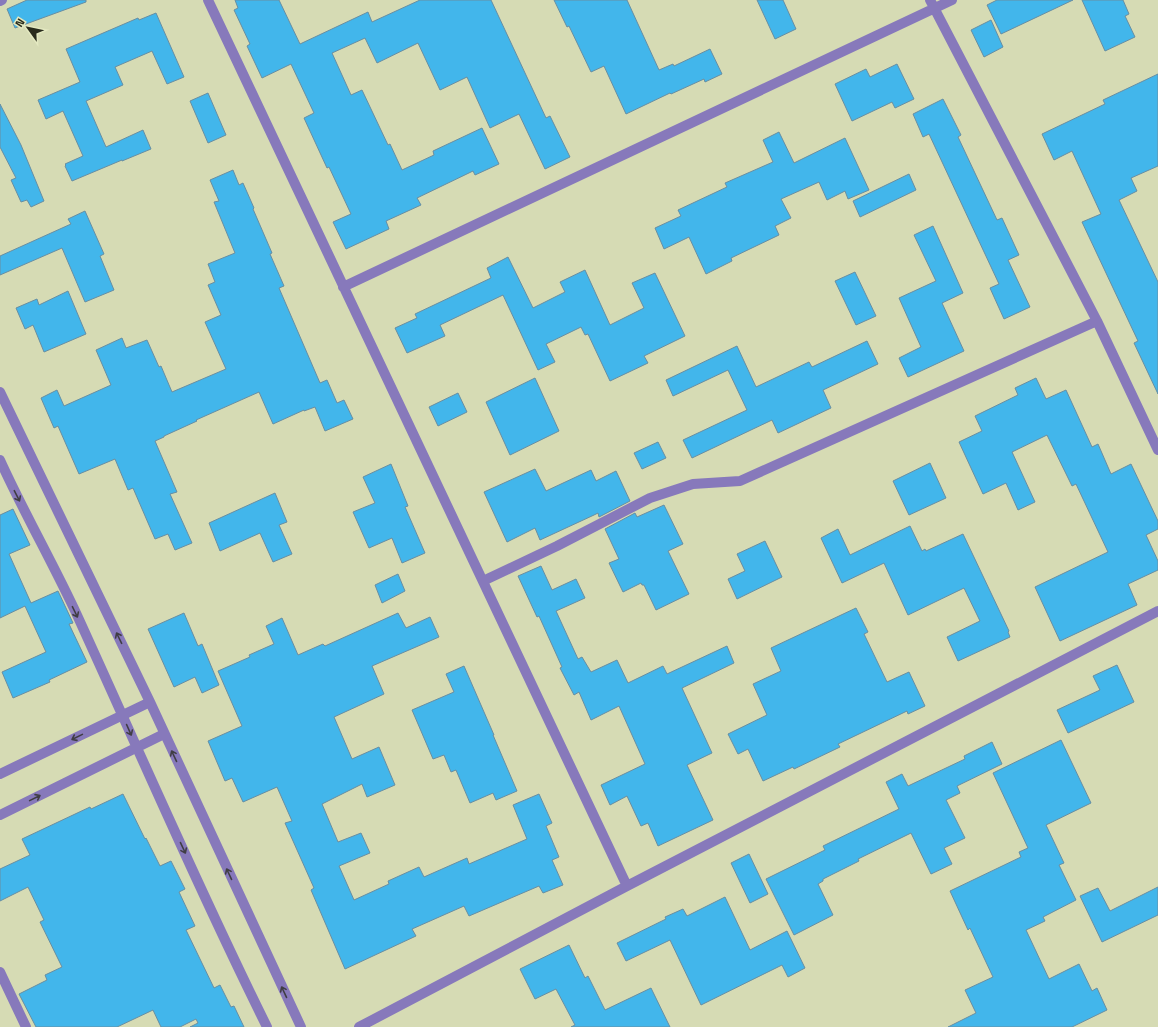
<svg xmlns="http://www.w3.org/2000/svg" width="1158" height="1027" font-family="'Titillium Web',sans-serif">
  <style>
    .building { fill: #42b6eb; stroke: #688ea2 }
    .lines { fill: none; stroke-linecap: round; stroke-linejoin: round }
    .minor { stroke: #8779bb; stroke-width: 10 }
    .oneway { stroke: #403e44 }
  </style>
  <rect width="100%" height="100%" fill="#d6dbb4"/>
  <path class="building" d="M27,0h59v2l-71,26 -8,-19z
    M235,0h44l21,44 68,-32 4,10 48,-22h71l55,118 4,-2 20,41 -25,12 -26,-55 -29,14 -23,-51 -27,13 -22,-47 -41,20 -12,-25 -33,15 19,42 11,-5 26,55 2,-1 12,26 32,-15 -1,-4 49,-23 17,36 -24,11 -2,-4 -56,27 4,7 -35,16 3,8 -43,20 -13,-27 18,-8 -22,-47 -2,1 -23,-50 10,-5 -23,-49 -29,14 -15,-32 3,-2 -16,-34 4,-2z
    M554,0h73l32,70 14,-6 1,2 36,-17 12,25 -17,8 -1,-3 -33,15 -1,-1 -44,21 -22,-48 -13,6 -22,-46 -2,1z
    M757,0h26l13,29 -21,10z
    M997,0h76l-72,34 -14,-29z
    M1082,0h41l6,14 -4,2 10,21 -30,14z
    M156,13l28,64 -17,7 -15,-33 -37,16 8,18 -37,16 20,46 37,-17 8,19 -29,12v-1l-50,21 -7,-15 1,-1 -1,-1 18,-8 -20,-45 -17,8 -8,-19 42,-18 -14,-33 72,-31 1,2z
    M991,20l12,27 -19,10 -13,-27z
    M897,64l17,35 -19,9 -3,-6 -40,19 -17,-37 31,-15 4,8z
    M1158,74v92l-27,12 6,13 -18,9 39,82v112l-24,-51 4,-2 -56,-119 19,-8 -29,-63 -18,9 -12,-26 63,-30 -2,-4z
    M208,93l18,42 -18,8 -18,-42z
    M943,99l18,36 -3,2 39,83 5,-2 17,37 -11,5 22,47 -26,12 -14,-31 9,-4 -70,-150 -6,3 -10,-23z
    M0,104l21,41 23,56 -13,6 -4,-7 -6,2 -10,-22 5,-2 -16,-31z
    M779,132l15,31 51,-25 24,52 -21,9 -3,-8 -18,9 -8,-18 -38,17 10,19 -16,8 4,9 -48,23 1,3 -26,13 -17,-37 -25,12 -9,-21 26,-12 -3,-6 49,-23 -2,-4 48,-21 -10,-22z
    M233,170l6,15 4,-2 11,25 -1,1 19,44 -2,1 14,32 -5,2 41,95 7,-3 10,23 7,-3 9,19 -28,12 -10,-24 -11,4v-1l-31,14 -14,-32 -63,28 1,1 -33,15v1l-9,4 22,51 -7,2 22,49 -17,7 -7,-16 -13,5 -22,-51 -5,2 -13,-31 -36,15 -21,-48 -4,2 -13,-30 16,-8 7,16 47,-21 -15,-35 26,-12 4,10 21,-8 12,27 2,-1 11,26 54,-23 -21,-47 16,-7 -13,-30 7,-3 -7,-18 27,-11 -21,-51 5,-1 -9,-21z
    M909,174l7,16 -56,27 -7,-16z
    M85,211l19,43 -4,2 14,34 -29,12 -23,-54 -62,27v-19l71,-32 -3,-5z
    M933,226l30,67 -21,10 22,48 -56,26 -9,-19 22,-11 -22,-49 37,-17 -22,-46z
    M508,257l25,51 32,-16 -5,-10 25,-12 25,55 34,-17 -12,-25 23,-10 30,63 -41,20 4,7 -38,18 -22,-47 -3,1 -4,-8 -35,17 9,18 -17,8 -35,-75 -63,30 5,11 -38,17 -12,-25 22,-10 -2,-4 76,-36 -4,-10z
    M855,272l21,44 -20,9 -21,-44z
    M68,291l18,43 -42,18 -11,-27 -8,4 -9,-21 21,-9 2,6z
    M867,341l11,23 -55,26 8,18 -53,25 -6,-13 -80,38 -9,-18 64,-30 -19,-40 -55,26 -7,-16 71,-34 19,41 53,-25 3,5z
    M535,378l24,53 -49,24 -24,-53z
    M1036,378l10,21 20,-9 26,57 6,-3 13,30 20,-10 27,57v8l-12,6 12,26v9l-30,14 9,21 -77,36 -25,-54 73,-35 -32,-68 -4,2 -25,-51 -35,17 23,50 -17,8 -12,-27 -23,11 -24,-52 23,-11 -7,-15 43,-21 -3,-7z
    M458,393l9,19 -29,14 -9,-19z
    M658,442l8,16 -24,11 -8,-16z
    M930,463l16,35 -37,17 -16,-34z
    M391,464l17,42 -3,1 20,46 -23,10 -10,-25 -23,10 -16,-36 22,-9 -12,-26z
    M535,469l11,22 45,-21 5,11 20,-10 14,30 -31,16 -1,-4 -4,2 -54,25 -5,-12 -28,14 -23,-50z
    M275,493l12,29 -8,3 13,29 -19,8 -13,-29 -40,18 -11,-28z
    M664,505l19,39 -15,7 21,43 -33,16 -12,-25h-2l-1,-2 -18,9 -14,-29 10,-4 -14,-30 30,-16 2,4z
    M13,509l17,36 -21,9 22,49 27,-12 15,32 -4,1 18,38 -38,18 1,2 -37,16 -11,-26 44,-20 -21,-46 -25,12v-103z
    M910,526l12,25 3,-2 1,2 37,-17 46,97 -1,1 2,5 -52,24 -11,-24 33,-16 -16,-33 -56,27 -24,-52 -42,20 -21,-45 17,-9 12,26z
    M765,541l17,36 -45,22 -9,-20 17,-8 -8,-17z
    M541,566l11,24 24,-11 9,19 -29,13 22,48 4,-2 9,15 26,-12 11,23 35,-17 4,8 60,-28 7,17 -52,25 30,65 -25,12 26,55 -55,26 -10,-23 -7,3 -14,-30 -17,9 -9,-20 44,-21 -26,-58 -28,14 -12,-28 -5,3 -14,-27 2,-1 -23,-51 -2,1 -19,-41z
    M398,574l7,17 -23,12 -7,-18z
    M856,608l12,24 -4,2 23,48 22,-10 16,34 -17,8 -1,-3 -69,33 2,3 -46,22 -1,-2 -30,14 -15,-32 -10,5 -10,-20 39,-19 -14,-31 28,-13 -10,-23z
    M184,613l14,33 4,-2 17,41 -17,8 -7,-16 -21,10 -26,-58z
    M398,613l8,15 24,-11 9,20 -67,29 12,28 -50,23 18,42 27,-12 16,38 -28,12 -5,-13 -40,20 16,38 23,-9 9,20 -31,13 15,34 35,-16 -1,-3 31,-14 5,10 43,-19 2,6 58,-25 -14,-34 26,-11 13,29 -6,3 13,31 -7,3 11,25 -20,8 -4,-7 -70,30 -5,-10 -52,23 4,7 -71,33 -34,-79 3,-2 -29,-65 7,-2 -15,-34 -34,15 -11,-24 -7,3 -17,-40 34,-15 -24,-55 32,-14 -1,-2 25,-11 -8,-18 16,-8 16,37 25,-11 2,2z
    M1117,665l17,37 -66,31 -11,-23 43,-20 -7,-14z
    M464,666l30,69h-1l24,56 -21,9 -3,-7 -23,10 -14,-33 -5,2 -7,-17 -11,4 -21,-49 42,-18 -8,-18z
    M1061,740l30,63 -45,22 18,38 -5,2 17,35 -33,17 2,4 -19,9 23,49 30,-15 13,27 5,-3 10,22 -35,17h-124l28,-14 -11,-23 28,-13 -23,-49 -2,2 -18,-39 71,-34 -2,-5 9,-4 -35,-75z
    M992,742l10,22 -45,22 3,7 -14,7 19,38 -21,10 8,16 -21,10 -20,-41 -53,26 1,2 -36,18v2l-5,3 15,31 -39,20 -28,-56 59,-29 -2,-4 76,-37 -13,-27 16,-8 6,12 57,-27 -1,-3z
    M123,794l22,45 1,-1 14,28 11,-5 14,28 -6,3 16,34 -9,4 28,58 6,-3 11,22 3,-1 10,21h-54l8,-4 -2,-4 -16,8h-19l-8,-17 -36,17h-81l-17,-33 28,-14 -2,-5 17,-8 -22,-45 4,-2 -16,-33 -28,14v-32l30,-14 -8,-16 68,-32 1,2z
    M749,854l19,40 -18,9 -19,-40z
    M1158,887v28l-56,27 -22,-46 18,-8 12,23z
    M725,897l25,53 37,-19 18,37 -17,9 -6,-12 -81,40 -31,-65 -44,21 -9,-18 49,-24 -1,-2 18,-8 4,7z
    M569,945l16,33 3,-2 17,34 46,-22 19,39h-99l4,-2 -19,-36 -21,10 -15,-30z"/>
  <g class="lines">
    <path class="minor" d="M208,0l419,886
      M930,0l167,321 61,129
      M0,1l2,-1
      M343,287l609,-287
      M0,392l150,310 151,325
      M0,460c24,53 53,103 77,155 63,138 123,277 190,412
      M483,581l74,-35 93,-48 43,-14 47,-3 357,-160
      M0,774l150,-72
      M0,815l164,-81
      M0,972l26,55
      M359,1027l268,-141 531,-275"/>
  </g>
  <defs><path id="oneway-shaft" d="M-6 0H5M1.5-3L5.5 0L1.5 3" fill="none" stroke-width="1.6" stroke-linecap="round" stroke-linejoin="round"/></defs>
  <g class="oneway">
    <use href="#oneway-shaft" transform="translate(17 496) rotate(63)"/>
    <use href="#oneway-shaft" transform="translate(75 612) rotate(64)"/>
    <use href="#oneway-shaft" transform="translate(119 638) rotate(-116)"/>
    <use href="#oneway-shaft" transform="translate(129 730) rotate(66)"/>
    <use href="#oneway-shaft" transform="translate(77 737) rotate(154)"/>
    <use href="#oneway-shaft" transform="translate(174 756) rotate(-115)"/>
    <use href="#oneway-shaft" transform="translate(35 798) rotate(-26)"/>
    <use href="#oneway-shaft" transform="translate(183 848) rotate(65)"/>
    <use href="#oneway-shaft" transform="translate(229 874) rotate(-115)"/>
    <use href="#oneway-shaft" transform="translate(284 992) rotate(-115)"/>
  </g>
  <g transform="translate(28 28) rotate(303)" stroke="#e3e8c0" stroke-width="3" paint-order="stroke">
  <path d="M0-3L7 15L0 10L-7 15Z" fill="#292b1c"/>
  <text y="-6" font-size="11" font-weight="bold" text-anchor="middle" fill="#292b1c">N</text>
  </g>
</svg>
